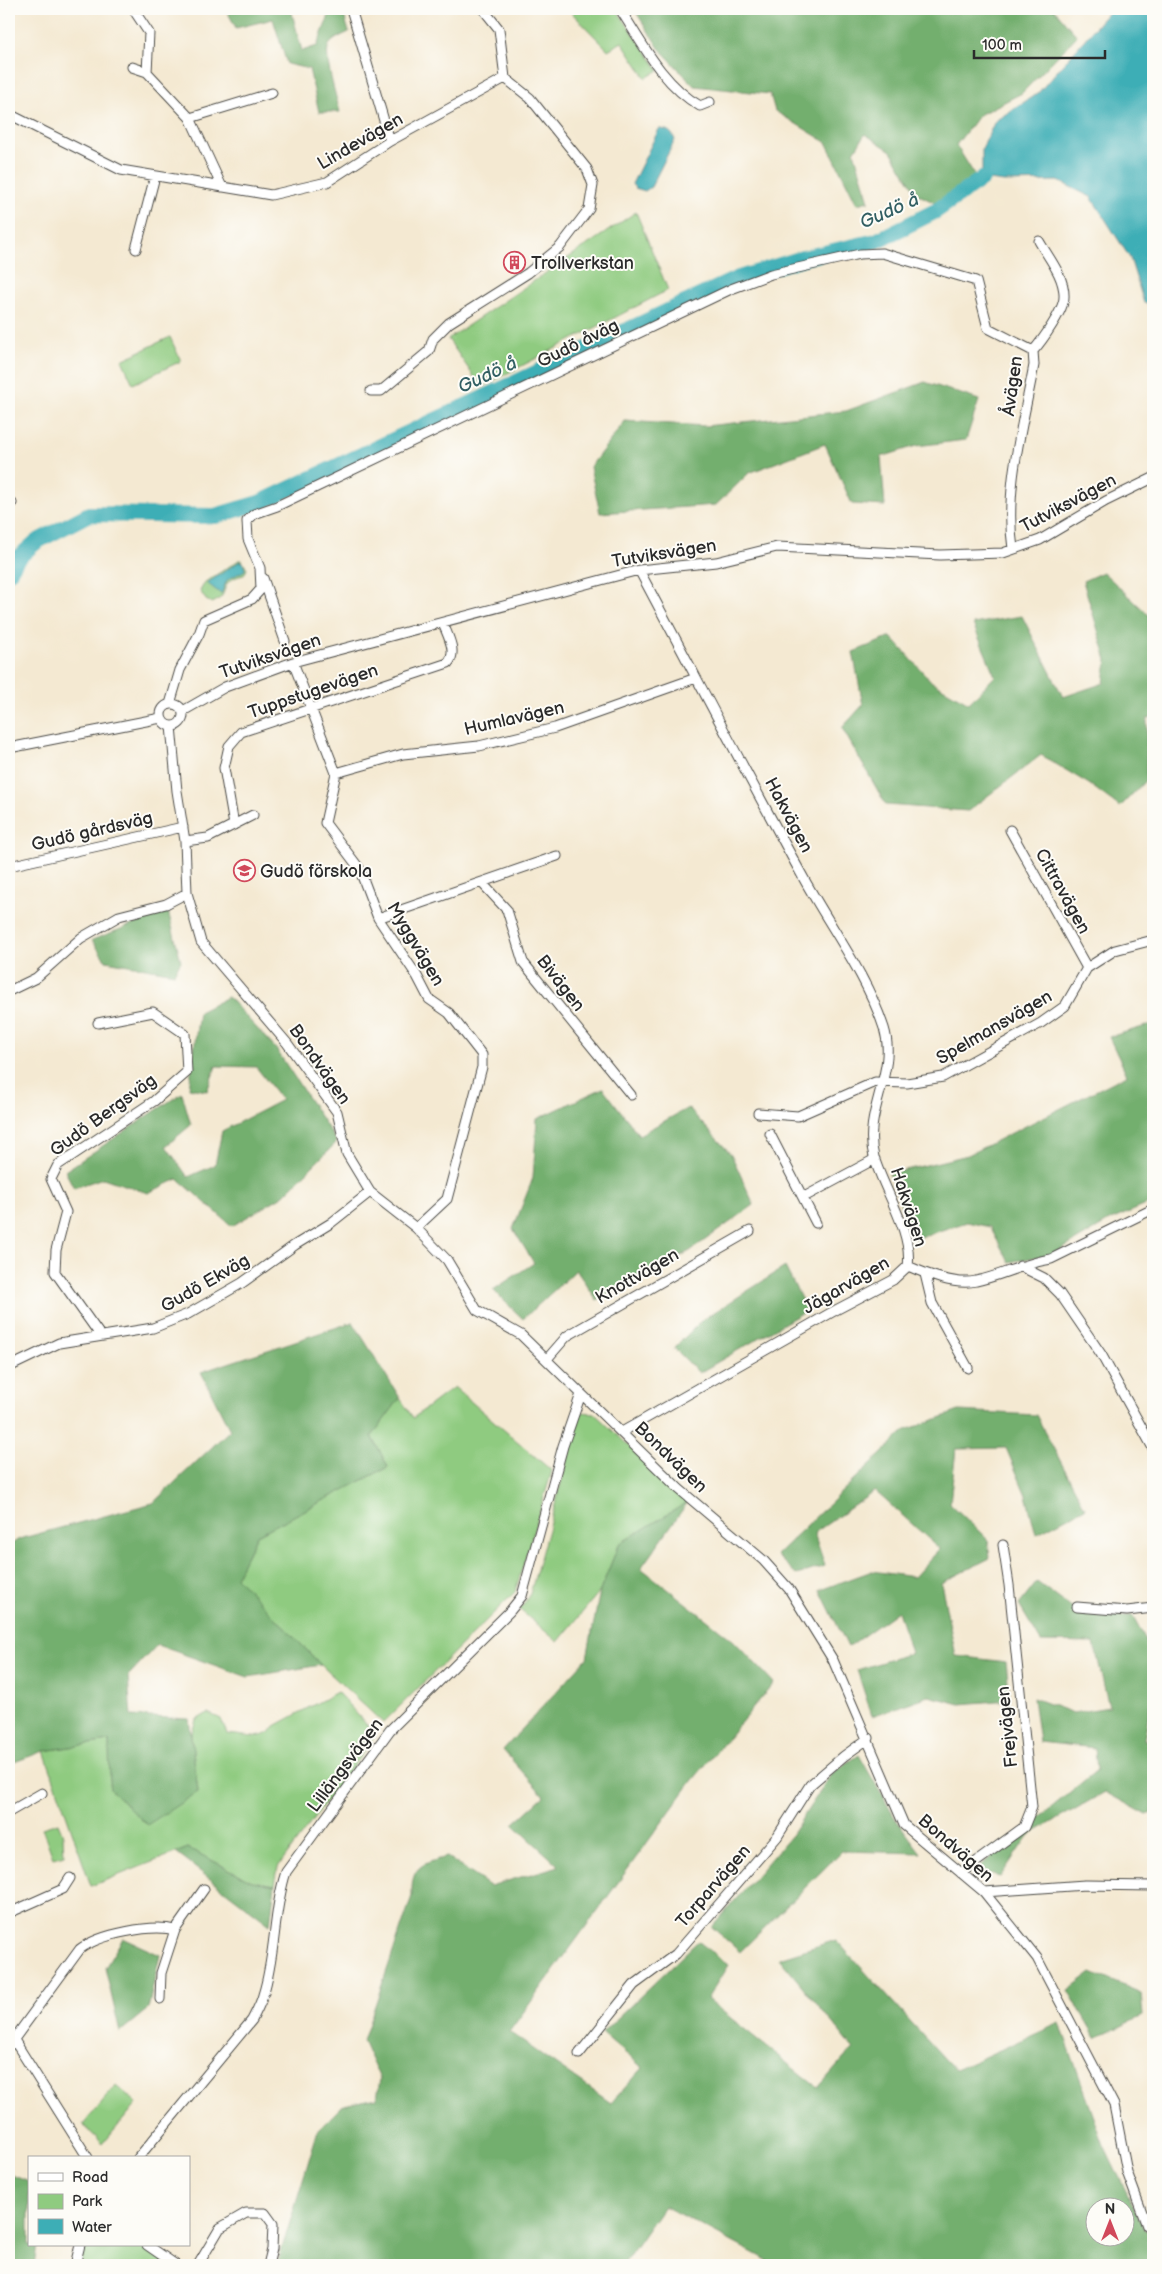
<svg xmlns="http://www.w3.org/2000/svg" width="1162" height="2274" font-family="'Balsamiq Sans',sans-serif">
  <style>
    .green { fill: #8fcb80; stroke: #5d7b56 }
    .forest { fill: #73af6e; stroke: #4f6d4c; fill-rule: evenodd }
    .water { fill: #3daeb6; stroke: #346c70 }
    .lines { fill: none; stroke-linecap: round; stroke-linejoin: round }
    .river { stroke: #3daeb6; stroke-width: 16 }
    .minor-casing { stroke: #494844; stroke-width: 11 }
    .minor { stroke: #fff; stroke-width: 9 }
    .labels { text-anchor: middle; stroke-width: 4; stroke-linejoin: round; paint-order: stroke }
    .street-label { font-size: 18px; fill: #2b2b2b; stroke: #fdfcf7 }
    .poi-label { font-size: 18px; fill: #2b2b2b; stroke: #fdfcf7; text-anchor: start }
    .water-label { font-size: 19px; font-style: italic; fill: #325f63; stroke: #fdfcf7 }
  </style>
  <rect width="100%" height="100%" fill="#fdfcf7"/>
  <filter id="ink" filterUnits="userSpaceOnUse"><feTurbulence type="fractalNoise" baseFrequency=".02" numOctaves="2"/><feDisplacementMap in="SourceGraphic" scale="10" xChannelSelector="R" yChannelSelector="G"/><feConvolveMatrix kernelMatrix="1 2 1 2 8 2 1 2 1" color-interpolation-filters="sRGB"/></filter>
  <filter id="wash" filterUnits="userSpaceOnUse"><feTurbulence type="fractalNoise" baseFrequency=".0096" numOctaves="4" result="noise"/><feDisplacementMap in="SourceGraphic" scale="20" xChannelSelector="R" yChannelSelector="G"/><feGaussianBlur stdDeviation="1.12" result="paint"/><feColorMatrix in="noise" values="0 0 0 0 0 0 0 0 0 0 0 0 0 0 0 0 0 1.4 0 .05"/><feComposite in="paint" operator="in"/></filter>
  <g filter="url(#wash)">
    <rect width="100%" height="100%" fill="#f4e9d2"/>
    <path class="green" d="M568,9h48l43,61 -13,8 -24,-36 -14,8z
      M636,212l32,78 -187,97 -33,-48z
      M170,337l11,24 -48,23 -11,-24z
      M239,560h3l5,9 -3,6c-29,6 -11,20 -32,28l-6,-3 -6,-9 5,-9z
      M454,1387l98,84 -37,121 -132,131 -62,-58 -85,-88 21,-42 131,-68 -16,-31 28,-38 13,20z
      M581,1412l13,1 94,89 -69,42 -19,47 -42,51 -38,-32 10,-16z
      M337,1692l39,43 -98,132 -3,18 -23,-4 -64,-33 -97,38 -47,-135 65,-10 1,48 88,3 -7,-57 5,-15 12,-7 13,6 6,15c19,1 36,9 48,-8z
      M58,1823l5,12 1,20 -11,3 -11,-30z
      M116,2085l21,18 -34,41 -20,-19z
      M82,2245h59l29,20h-93z"/>
    <path class="forest" d="M226,9h65l11,42 15,-5 13,-33 14,2 5,17c-6,3 -16,7 -20,13 -6,11 8,54 11,67h-21l-10,-43 -22,-5 -14,-45 -37,9z
      M634,9h420l23,27 -55,57 -43,22 -23,30 20,32 -39,27 -20,-10 -26,-43 -26,-17 -11,18 15,49 -12,3 -31,-62 -51,-31 -5,-17 -76,-8 -35,-38z
      M925,382l54,18 -13,40 -50,6 -35,11 4,49 -33,-2 -27,-60 -76,29 -33,32 -116,8 -10,-46 35,-46 80,5 141,-15z
      M1103,572l50,47v97l-6,3 -1,61 -26,27 -31,-23 -48,-29 -73,56 -82,-6 -44,-77 21,-23 -10,-53 38,-15 41,45 37,21 26,-27 -22,-52 49,-8 41,81 41,-14 3,-23 -24,-79z
      M168,911l13,50 -7,12 -68,-12 -14,-21z
      M228,997l48,52 61,93 -53,53 -52,31 -54,-47 -30,14 -45,-15 -29,10 -9,-17 117,-78 9,32 -25,21 22,31 27,-12 7,-34 60,-31 -26,-33 -40,-1 -9,25 -18,-3 10,-76z
      M1153,1024v178l-42,18 -57,34 -45,8 -19,-35 -23,-5 -53,17 -25,-65 79,-19 159,-80 -18,-38z
      M603,1088l36,47 49,-27 43,46 23,51 -64,46 -93,49 -21,-30 -53,49 -30,-29 41,-27 -21,-34 20,-51 4,-59z
      M785,1267l22,43 -108,63 -25,-25 28,-28z
      M353,1322l47,76 -28,38 16,31 -131,68 -21,42 85,88 -73,12 -91,-32 -29,31 3,40 58,3 9,73 -51,33 -37,-36 -1,-48 -65,10 -35,13v-218l10,-7 134,-36 77,-73 -29,-58z
      M959,1411l77,4 49,93 -49,26 -10,-39 -20,-47 -50,1 -6,54 38,37 2,18 -49,25 15,73 50,6 4,38 -50,4 -31,-8 -57,20 -15,-46 54,-17 -13,-42 -50,36 -28,-57 52,-19 42,6 26,-28 -65,-58 -61,42 11,33 -28,9 -21,-20 130,-125z
      M688,1502l-47,66 93,73 40,42 -82,98 -183,251 102,71 32,-35 -41,-35 96,-92 30,24 -21,34 111,89 35,-40 -74,-90 57,-18 119,130 105,-47 44,122 40,84 9,5v31h-377l-112,-59 -41,59h-346l41,-135 25,-25 34,-7 3,-19 -17,-38 49,-145c-1,-30 9,-32 35,-39l43,29 69,-20 -46,-42 31,-28 -41,-46 84,-92 13,-67 19,-47zM1094,2206h30v30h-30z
      M1037,1582l44,33 52,1 15,28 5,5v40l-9,51h9v73l-6,2 -42,-23 -77,44 -28,41 -25,-7 122,-100 -2,-22 -56,-6 -6,-44 40,15 36,-6 -15,-64 -53,-1 -22,-37z
      M859,1755l36,63 26,35 -79,-2 -102,101 -28,-25 80,-93 40,-61z
      M188,1848l64,33 23,4 -5,40 -94,-72z
      M123,1938l37,17 -12,54 -28,23 -15,-64z
      M1092,1972l49,21 2,23 -47,22 -28,-48z
      M9,2174l20,8v63h8l-3,20h-25z"/>
    <path class="water" d="M1111,9h42v297l-9,-3 -14,-45 -39,-61 -33,-16 -54,1 -22,-3v-30l13,-28 43,-28z
      M659,129c9,0 13,3 16,11l-24,47 -6,4 -10,-3 -3,-4z
      M240,561l3,1 2,8 -18,10 -6,14 -14,-11z"/>
    <g class="lines">
      <path class="river" d="M9,572l8,-13 19,-17 53,-28 126,2 44,-13 477,-224 67,-21 73,-17 60,-30 46,-32"/>
    </g>
  </g>
  <g filter="url(#ink)">
    <g class="lines">
      <defs>
        <path id="minor" d="M133,9l16,24 -2,39 43,46 32,69
          M351,9l39,132
          M620,9c22,34 43,76 80,97l10,-4
          M132,67l15,5
          M9,114l112,56 150,25 56,-13 63,-41 115,-63 -6,-49 -16,-20
          M190,118l82,-25
          M136,249l19,-73
          M371,391h10l48,-40 4,-12 16,-16 79,-50 32,-26 29,-38 4,-24 -6,-16 -57,-71 -25,-20
          M9,501l3,2
          M1013,549c-9,-60 10,-124 21,-184l-1,-14c9,-10 31,-41 31,-54 1,-20 -16,-40 -25,-56
          M639,570c55,103 109,207 165,309 27,49 63,97 80,149 14,44 -22,85 -10,129 9,32 39,75 34,109
          M263,578l22,63
          M293,662l43,111 -11,50 34,45 19,50 39,58 12,23 20,14 33,42v12l-35,132 -31,29
          M161 715a11 11 0 1 1 22 0a11 11 0 1 1-22 0Z
          M170,704l10,-34 19,-36 5,-14 48,-21 9,-10 -1,-21 -12,-29 -1,-18 7,-7 23,-8 454,-217 40,-15 89,-20 22,-1 94,28 12,47 45,23
          M183,711l42,-24 68,-25 346,-92 77,-8 61,-15 163,8 63,-2 37,-13 66,-39 47,-23
          M171,726l6,65 8,50 2,52 14,49 86,101 50,69 10,42 23,38 46,36 31,32 30,50 44,25 158,154 84,71 26,29 44,71 71,165 80,67 53,66 77,147 13,67 20,54 6,3
          M9,748l152,-30
          M336,773l67,-19 76,-8 76,-18 141,-50
          M234,825l-10,-57 5,-22 12,-14 207,-69c10,-11 -1,-28 -5,-40
          M1010,830l77,138
          M185,841l23,-3 45,-23
          M9,866l174,-39
          M482,883l25,27 16,52 108,133
          M378,918l179,-62
          M9,991l27,-13 45,-40 38,-22 47,-12 21,-11
          M98,1023l55,-11 32,22 2,38 -33,29 -96,64 -7,14 15,33 -10,38 -1,22 45,63
          M758,1113l40,3 77,-34 32,1 36,-6 98,-54 24,-17 22,-38 28,-18 38,-10
          M770,1134l46,89
          M804,1197l71,-38
          M1020,1266l24,12 16,16 41,60 52,94
          M925,1274l7,29 36,65
          M547,1359l20,-23 183,-105
          M9,1367l50,-24 94,-15 35,-14 54,-31 53,-38 36,-22 39,-31
          M622,1432l212,-121 59,-31 15,-14c18,8 47,20 68,15 25,-5 48,-18 75,-22l102,-50
          M1077,1607l50,4 26,-3
          M9,1812l33,-19
          M961,1873l63,-46 8,-20 -23,-222 -6,-40
          M984,1892l101,-7 68,1
          M9,1913l54,-24 7,-11
          M160,1999l1,-26 14,-43
          M9,2032l79,126
          M9,2046l71,-97c20,-15 72,-25 95,-19l29,-41
          M579,2054l55,-69 42,-31 101,-117 33,-52 34,-29 25,-18
          M138,2158l114,-138c4,-8 9,-17 11,-25 13,-40 10,-84 23,-123l104,-142 120,-119 12,-15 41,-150 18,-52
          M147,2245l29,20
          M75,2265l5,-20
          M198,2265l22,-37 26,-15h19l8,11 -1,25 -4,16"/>
      </defs>
      <use href="#minor" class="minor-casing"/>
      <use href="#minor" class="minor"/>
    </g>
  </g>
  <defs>
    <symbol id="building-ring" viewBox="-11 -11 22 22"><circle r="9.5" fill="#fdfcf7" stroke="#d1495b" stroke-width="1.5"/><path d="M-4-6H4V6H1V3H-1V6H-4ZM-2.5-4.3h1.7v1.8h-1.7ZM.8-4.3h1.7v1.8H.8ZM-2.5-1h1.7V.8h-1.7ZM.8-1h1.7V.8H.8Z" fill="#d1495b"/></symbol>
    <symbol id="school-ring" viewBox="-11 -11 22 22"><circle r="9.5" fill="#fdfcf7" stroke="#d1495b" stroke-width="1.5"/><path d="M0-5L7-2L0 1L-7-2ZM-4 1L0 2.5L4 1V4Q0 6-4 4Z" fill="#d1495b"/></symbol>
  </defs>
  <g fill-rule="evenodd">
    <use href="#building-ring" x="502" y="250" width="25" height="25"/>
    <use href="#school-ring" x="232" y="858" width="25" height="25"/>
  </g>
  <g class="labels">
    <g class="street-label">
      <text transform="translate(360 141) rotate(-30)" y="6">Lindevägen</text>
      <text transform="translate(578 343) rotate(-26)" y="6">Gudö åväg</text>
      <text transform="translate(1012 386) rotate(-82)" y="6">Åvägen</text>
      <text transform="translate(1068 503) rotate(-28)" y="6">Tutviksvägen</text>
      <text transform="translate(664 553) rotate(-9)" y="6">Tutviksvägen</text>
      <text transform="translate(270 656) rotate(-19)" y="6">Tutviksvägen</text>
      <text transform="translate(313 691) rotate(-19)" y="6">Tuppstugevägen</text>
      <text transform="translate(514 718) rotate(-13)" y="6">Humlavägen</text>
      <text transform="translate(789 815) rotate(62)" y="6">Hakvägen</text>
      <text transform="translate(92 831) rotate(-13)" y="6">Gudö gårdsväg</text>
      <text transform="translate(1063 891) rotate(61)" y="6">Cittravägen</text>
      <text transform="translate(416 944) rotate(59)" y="6">Myggvägen</text>
      <text transform="translate(561 983) rotate(52)" y="6">Bivägen</text>
      <text transform="translate(994 1027) rotate(-30)" y="6">Spelmansvägen</text>
      <text transform="translate(320 1064) rotate(55)" y="6">Bondvägen</text>
      <text transform="translate(103 1115) rotate(-36)" y="6">Gudö Bergsväg</text>
      <text transform="translate(909 1207) rotate(72)" y="6">Hakvägen</text>
      <text transform="translate(637 1276) rotate(-30)" y="6">Knottvägen</text>
      <text transform="translate(205 1283) rotate(-30)" y="6">Gudö Ekväg</text>
      <text transform="translate(846 1285) rotate(-30)" y="6">Jägarvägen</text>
      <text transform="translate(671 1457) rotate(44)" y="6">Bondvägen</text>
      <text transform="translate(1007 1727) rotate(-96)" y="6">Frejvägen</text>
      <text transform="translate(345 1765) rotate(-53)" y="6">Lillängsvägen</text>
      <text transform="translate(956 1848) rotate(41)" y="6">Bondvägen</text>
      <text transform="translate(713 1886) rotate(-49)" y="6">Torparvägen</text>
    </g>
    <g class="poi-label">
      <text x="531" y="269">Trollverkstan</text>
      <text x="260" y="877">Gudö förskola</text>
    </g>
    <g class="water-label">
      <text transform="translate(889 210) rotate(-24)" y="7">Gudö å</text>
      <text transform="translate(487 374) rotate(-25)" y="7">Gudö å</text>
    </g>
  </g>
  <rect width="1162" height="2274" fill="none" stroke="#fdfcf7" stroke-width="30"/>
  <rect x="28" y="2156" width="162" height="90" fill="#fdfcf7" stroke="#a9a8a5"/>
  <rect x="38" y="2173" width="25" height="8" fill="#ffffff" stroke="#a9a8a5"/>
  <text x="72" y="2182" font-size="15" fill="#2b2b2b">Road</text>
  <rect x="38" y="2194" width="25" height="15" fill="#8fcb80" stroke="#a9a8a5"/>
  <text x="72" y="2206" font-size="15" fill="#2b2b2b">Park</text>
  <rect x="38" y="2219" width="25" height="15" fill="#3daeb6" stroke="#a9a8a5"/>
  <text x="72" y="2232" font-size="15" fill="#2b2b2b">Water</text>
  <g transform="translate(1110 2222)"><circle r="24" fill="#fdfcf7" stroke="#a9a8a5"/>
  <path d="M0-4L9 19L0 12L-9 19Z" fill="#d1495b"/>
  <text y="-8" font-size="14" font-weight="bold" text-anchor="middle" fill="#2b2b2b">N</text>
  </g>
  <path d="M974 50v8h131v-8" fill="none" stroke="#2b2b2b" stroke-width="2.5"/>
  <text x="982" y="50" font-size="15" fill="#2b2b2b" stroke="#fdfcf7" stroke-width="4" paint-order="stroke">100 m</text>
</svg>
